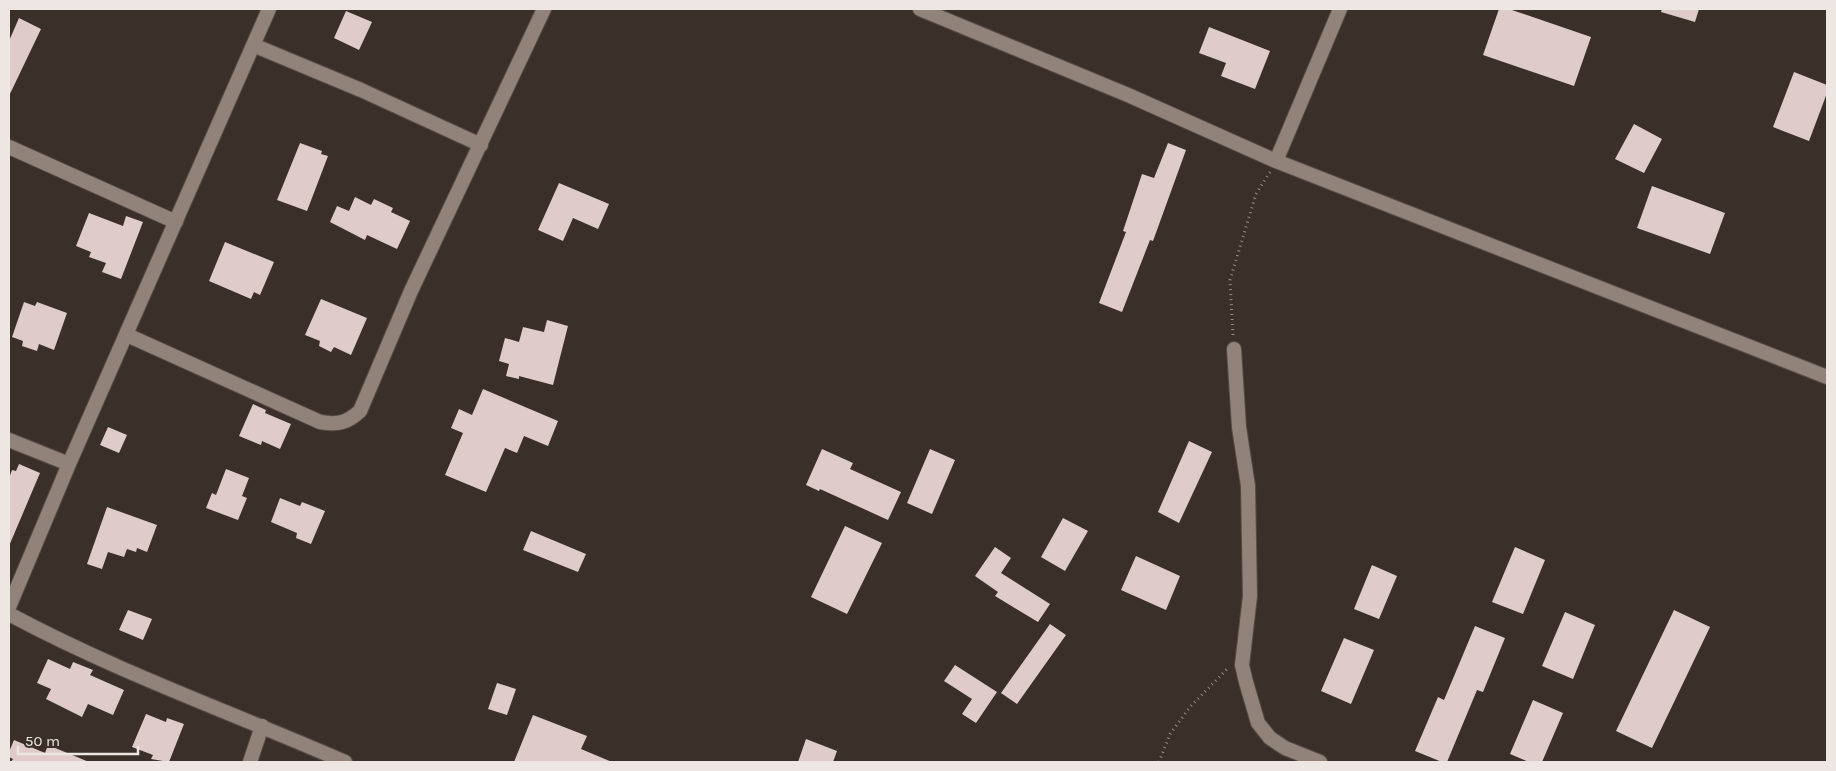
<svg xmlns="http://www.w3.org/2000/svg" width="1836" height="771" font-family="Karla,sans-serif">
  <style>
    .building { fill: #decbca }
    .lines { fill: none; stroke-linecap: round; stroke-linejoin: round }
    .street-casing { stroke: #574d47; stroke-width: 16 }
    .path { stroke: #948b85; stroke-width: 3; stroke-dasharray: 1 4; stroke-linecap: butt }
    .street { stroke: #91827a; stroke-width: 14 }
  </style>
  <rect width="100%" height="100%" fill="#3b3029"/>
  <path class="building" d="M1499,9h10l82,28 -17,49 -91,-31z
    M1662,9h37l-4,13 -34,-10z
    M346,11l26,11 -13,28 -25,-12z
    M19,18l22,11 -32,67v-55z
    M1209,27l61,24 -15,38 -34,-13 5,-13 -27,-10z
    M1794,72l33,13v8l-18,48 -36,-14z
    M1634,124l28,15 -18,34 -29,-14z
    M300,143l22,8 -1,3 7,2 -21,55 -30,-11z
    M1168,143l18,7 -33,91 -3,-1 -28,72 -23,-9 27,-71 -3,-1 19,-57 12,4z
    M559,183l50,21 -11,25 -25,-11 -10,23 -25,-11z
    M1652,186l73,27 -15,41 -73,-26z
    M355,197l16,8 3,-6 19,9 -2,4 19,9 -13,28 -30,-14 -2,5 -35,-18 7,-16 12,5z
    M89,213l34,13 3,-10 17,6 -22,57 -19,-7 4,-9 -17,-6 2,-5 -15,-6z
    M225,242l49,20 -14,33 -6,-3 -3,7 -42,-18z
    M321,299l46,19 -16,37 -17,-8 -3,5 -12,-6 1,-5 -15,-6z
    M24,302l11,4 2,-4 30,11 -13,37 -15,-6 -2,7 -15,-5 1,-5 -11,-4z
    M547,320l21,6 -15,59 -34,-9v3l-13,-3 3,-12 -10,-3 6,-23 14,4 4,-15 21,5z
    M483,389l75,32 -10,25 -24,-10 -7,17 -12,-5 -19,44 -41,-17 18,-42 -12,-5 8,-19 13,6z
    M253,404l13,6 -1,3 26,11 -11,25 -18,-8 -1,4 -22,-9z
    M108,427l19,8 -8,18 -19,-8z
    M1189,441l23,11 -33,71 -21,-11z
    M822,449l31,14 -3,6 51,23 -13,28 -68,-31 -1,2 -13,-6z
    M930,449l25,11 -23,54 -25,-11z
    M19,464l21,9 -31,73v-68l3,-8 4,1z
    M226,469l23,9 -7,18 5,2 -9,22 -32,-12 6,-15 4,2z
    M280,498l20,8 2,-4 23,9 -14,33 -15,-6 1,-5 -26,-11z
    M107,507l50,18 -10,27 -10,-4 -1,4 -9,-3 -3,8 -16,-5 -6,17 -15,-5z
    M1063,518l25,13 -23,40 -24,-14z
    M845,526l37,17 -35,71 -36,-17z
    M531,531l55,23 -8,18 -55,-22z
    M995,547l16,11 -10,15 49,31 -12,18 -43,-26 3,-4 -23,-16z
    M1515,547l30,13 -22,54 -31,-12z
    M1136,556l44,20 -14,34 -45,-20z
    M1372,565l25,11 -18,43 -25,-10z
    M128,610l24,9 -9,21 -24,-10z
    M1674,610l36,17 -58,121 -36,-17z
    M1565,612l30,13 -22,54 -31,-13z
    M1050,624l16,11 -49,69 -16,-11z
    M1475,626l30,12 -22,54 -6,-2 -30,72h-5l-27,-11 23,-54 6,3z
    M1344,638l30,12 -23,54 -30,-13z
    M48,659l22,10 3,-7 20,8 -3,5 34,15 -11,25 -25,-11 -6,13 -36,-18 5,-10 -14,-6z
    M955,665l42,27 -21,31 -14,-9 10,-15 -28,-18z
    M497,683l19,6 -9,26 -19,-6z
    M1533,700l30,13 -21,49h-13l-19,-8z
    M146,714l20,8 1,-4 17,6 -15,38 -18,-3 2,-4 -21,-8z
    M533,715l54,21 -6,13 31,13h-98z
    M806,739l31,12 -4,11h-35z
    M14,740l31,13 3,-8 41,17h-78l2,-3 -4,-2v-5z"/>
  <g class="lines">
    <defs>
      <path id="street" d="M920,9l208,86 148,66 551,216
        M253,45l108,45 120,55
        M9,147l167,75
        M1276,161l64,-152
        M127,335l193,87c18,3 27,1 40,-11l51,-120 133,-282
        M1234,349l5,78 9,59 2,110 -8,69 4,17 12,41 12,15 15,10 35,14
        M9,440l60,24
        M9,607l60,-143 200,-455
        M9,614c108,58 224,99 336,148
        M250,762l12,-36"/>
    </defs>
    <use href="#street" class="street-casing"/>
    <path class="path" d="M1233,335l-3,-55 26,-86 14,-22
      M1159,762l11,-28 20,-27 39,-40"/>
    <use href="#street" class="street"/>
  </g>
  <rect width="1836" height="771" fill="none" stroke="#eee6e2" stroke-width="20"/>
  <path d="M18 746v8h120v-8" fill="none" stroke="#eee6e2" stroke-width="2.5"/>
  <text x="25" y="746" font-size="15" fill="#eee6e2" stroke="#3b3029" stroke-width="4" paint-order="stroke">50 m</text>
</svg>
